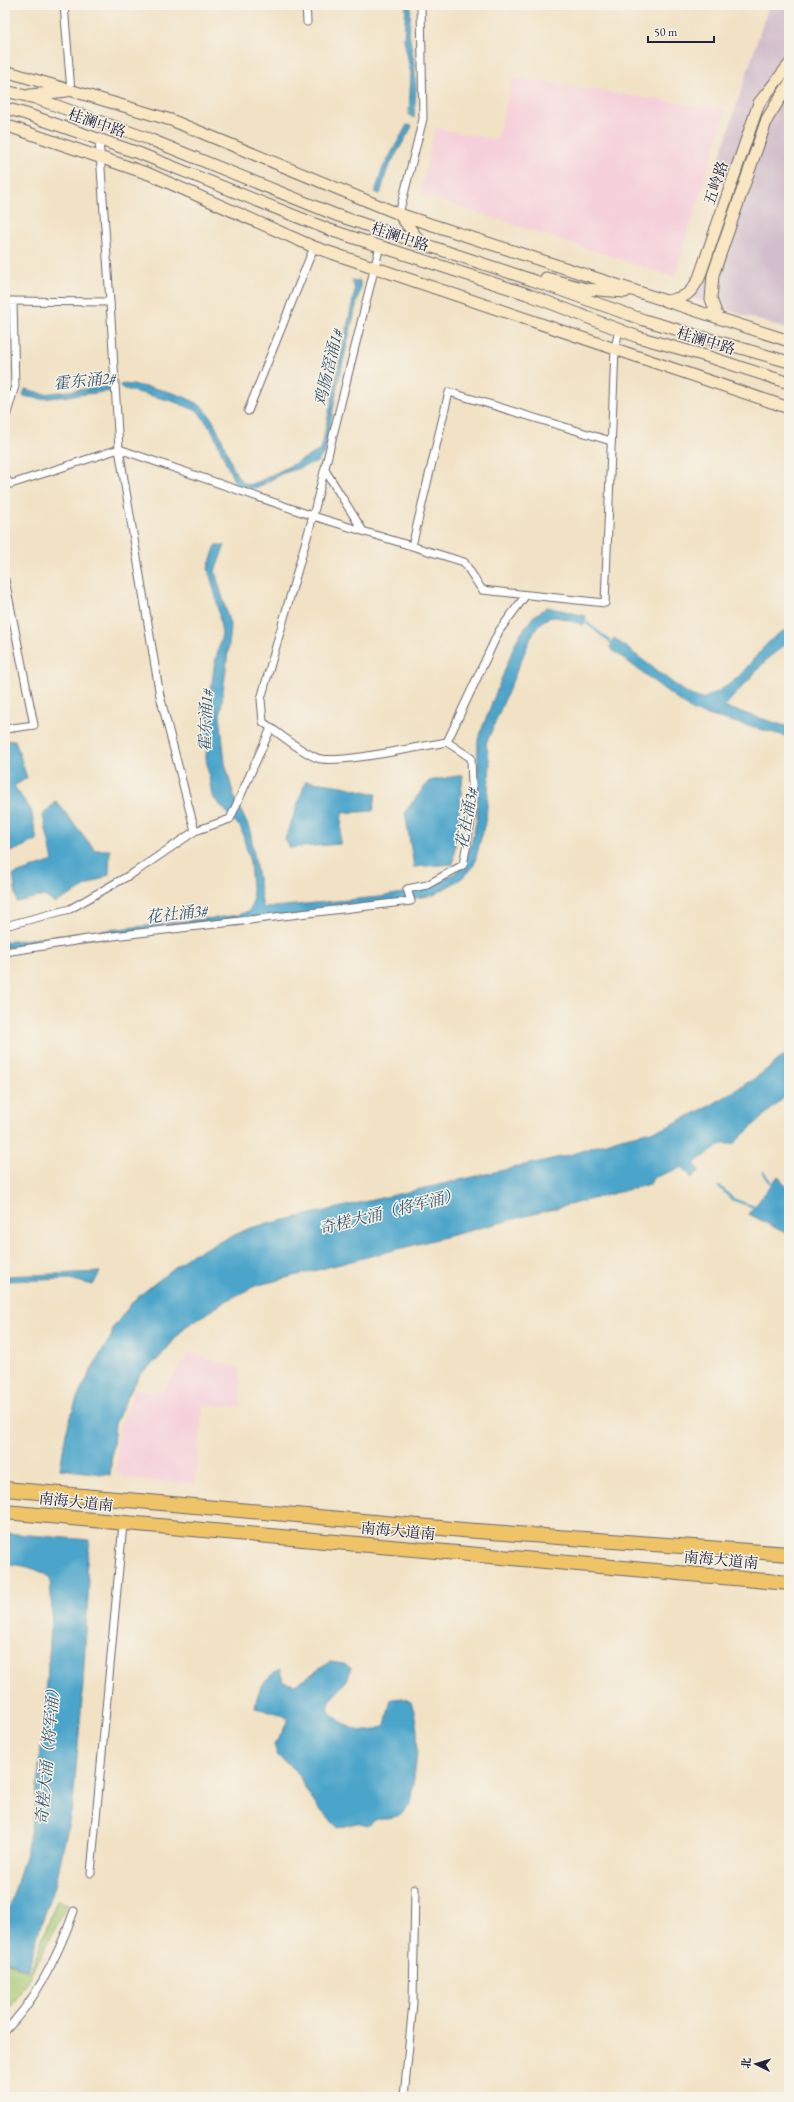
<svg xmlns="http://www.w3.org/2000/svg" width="794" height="2102" font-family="'EB Garamond','Noto Serif SC',serif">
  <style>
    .built { fill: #f5cfda }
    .industrial { fill: #d1bdcb }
    .green { fill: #a5c972; stroke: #647656 }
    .water { fill: #4ca5ca; stroke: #376482 }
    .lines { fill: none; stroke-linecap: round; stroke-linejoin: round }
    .stream { stroke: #4ca5ca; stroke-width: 2.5 }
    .street-casing { stroke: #6a656b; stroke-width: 9 }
    .secondary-casing { stroke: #6a656b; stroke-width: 13 }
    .highway-casing { stroke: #6a656b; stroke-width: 16 }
    .street { stroke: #fff; stroke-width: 7 }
    .secondary { stroke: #f9e7c3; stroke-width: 11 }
    .highway { stroke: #efc469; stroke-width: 14 }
    .labels { text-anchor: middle; stroke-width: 3; stroke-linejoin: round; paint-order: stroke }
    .street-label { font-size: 15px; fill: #22223b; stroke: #f7f3e8 }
    .water-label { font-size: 16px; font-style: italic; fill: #335674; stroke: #f7f3e8 }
  </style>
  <rect width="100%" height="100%" fill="#f7f3e8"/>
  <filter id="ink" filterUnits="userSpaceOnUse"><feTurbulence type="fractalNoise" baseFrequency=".025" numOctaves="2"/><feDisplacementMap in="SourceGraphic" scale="8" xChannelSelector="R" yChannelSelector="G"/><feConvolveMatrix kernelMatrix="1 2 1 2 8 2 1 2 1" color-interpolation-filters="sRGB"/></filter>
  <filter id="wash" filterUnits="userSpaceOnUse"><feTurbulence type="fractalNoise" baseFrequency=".012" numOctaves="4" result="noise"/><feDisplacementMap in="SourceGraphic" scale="16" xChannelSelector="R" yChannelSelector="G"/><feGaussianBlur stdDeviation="0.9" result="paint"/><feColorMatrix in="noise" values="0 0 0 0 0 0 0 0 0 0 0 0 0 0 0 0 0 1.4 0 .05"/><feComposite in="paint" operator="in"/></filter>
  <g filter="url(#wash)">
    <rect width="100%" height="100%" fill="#f1e2c5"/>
    <path class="built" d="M513,78l214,32 -53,167 -254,-83 15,-66 62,12z
      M190,1353l49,15 2,39 -38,-2 -8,79 -73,-6 -6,-8 2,-39 17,-42 26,3z"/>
    <path class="industrial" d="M769,5h20v325l-100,-33 39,-114 -15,-5z"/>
    <path class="green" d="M57,1900l11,4 -38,72 -25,41v-55l25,10z"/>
    <path class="water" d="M406,5h5l-2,29 6,35 1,20 -2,29 -5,-3 2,-41 -7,-35z
      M407,125l5,1 -2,4 -23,40 -7,24 -5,-2 8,-24z
      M352,280l8,1v8l-22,94 -13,69 -8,10 -36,12 -22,13 -17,2 -8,-8 -21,-49 -15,-21 -26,-10 -51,-13 -1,-3 4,-1c26,3 55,7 77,22 11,8 21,33 26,46 6,14 7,24 20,33l11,-3 63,-32 34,-160z
      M113,386v5l-72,8 -18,-3 2,-7 19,5z
      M216,545h9l-10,26 16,57 -11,88 5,47 9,33 16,34 13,78 116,-11 47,-8 31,-17 13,-23 7,-31 1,-79 38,-98 17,-24 14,-10 39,9 -2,9c-28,-8 -36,-17 -53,12l-45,107 4,20 -4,55 -12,46 -12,13 -28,17 -99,16 -330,37v-6l235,-27 10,-5 3,-10 -3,-38 -9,-34 -29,-32 -6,-38 2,-43 6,-48 8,-33 -6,-37 -8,-29z
      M789,629v13l-20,15 -45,50 65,20v10l-96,-26 -83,-63 4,-10 72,55 16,6c14,-6 27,-13 37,-23 14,-14 31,-42 50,-47z
      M15,740l12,38 -13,8 17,24 6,30 -26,12 -6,-10v-101z
      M463,775l-10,89 -39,3 -9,-55 24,-31z
      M306,781l36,5 34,8 -3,17 -31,2 -2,31 -50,4 -5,-9z
      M56,801l39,49h15l-1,24 -54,29 -11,-7 -27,6 -4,-27 40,-14 -10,-46z
      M789,1052v41l-56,51h-11l-28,19 5,8 -7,7 -10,-11 -29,11 -3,6 -395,102 -29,15 -41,26 -26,31 -18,15 -13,23 -13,28 -5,51 -50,-6 6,-37 11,-34 18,-35 16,-26 2,-9 21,-28 55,-44 61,-28 319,-73 52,-17 44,-10 48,-24 44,-27z
      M778,1176l11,16v43l-40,-21z
      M100,1272l-7,13 -23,-6 -65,2v-5z
      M5,1533l85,7 -4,31 3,8 -1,18 -6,103 -9,103 -18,84 -14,37 -13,46 -23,-9v-40l21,-68 8,-39 10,-94 8,-105 -2,-37c-14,-11 -28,-13 -45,-14z
      M330,1662l14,2 8,5c-4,7 -7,14 -12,20 -7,8 -13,11 -11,22 15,16 36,28 56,14l6,-26 12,-1 8,4c12,32 4,68 -1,102 -10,13 -17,16 -34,15l-8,7 -12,-3 -18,5 -21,-21 -14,-23 -4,-10 -21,-18 -4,-11 9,-14 5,-12 -7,-5 -26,-6c2,-17 9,-31 25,-38l3,12 12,3z"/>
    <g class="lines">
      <path class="stream" d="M583,620l30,24
        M763,1172l11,15
        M719,1186l13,13 25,9"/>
    </g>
  </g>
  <g filter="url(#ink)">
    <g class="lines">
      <defs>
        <path id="street" d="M64,5l7,86
          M306,5l1,17
          M399,214l24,-95 -2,-114
          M5,301l105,1 -11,-163
          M248,411l66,-164
          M5,420l10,-34 -2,-85
          M325,470l38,61
          M5,479l6,5 108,-35 -9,-147
          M412,546l37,-154 162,49
          M5,580l29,145 -29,4
          M526,595l-27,36 -52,111c-25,4 -111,23 -130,16 -19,-8 -37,-24 -54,-36l-2,-23 52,-183 151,46 18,28 123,13 10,-254 4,-20
          M195,831l-35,-135 -41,-247 194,67 67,-270
          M5,926l65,-17 65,-37 60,-41 35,-12 41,-91
          M5,952l83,-13 323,-38 -4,-12 20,-4 36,-20 10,-55 -2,-52 -24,-16
          M91,1873l32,-349
          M5,2031c32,-32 54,-78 69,-120
          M404,2097l9,-94 2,-114"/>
        <path id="secondary" d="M5,71l166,49 228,94 390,127
          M5,91l30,7 114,41 187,76 196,65 112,40 145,42
          M30,95l37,-4
          M5,108l21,6 115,40 189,76 197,64 111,43 68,19 83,27
          M5,125l144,49 165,73 475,161
          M399,214l22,29
          M546,278l40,11 39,3
          M667,301c19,-4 23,-6 32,-23l60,-175 30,-38
          M718,318l-7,-19 2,-24 54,-156 22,-35"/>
        <path id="highway" d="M5,1489l458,41 326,24
          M5,1512l784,71"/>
      </defs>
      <use href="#street" class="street-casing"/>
      <use href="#secondary" class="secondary-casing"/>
      <use href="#highway" class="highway-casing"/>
      <use href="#street" class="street"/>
      <use href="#secondary" class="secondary"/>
      <use href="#highway" class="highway"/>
    </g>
  </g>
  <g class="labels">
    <g class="street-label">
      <text transform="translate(97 123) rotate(19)" y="5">桂澜中路</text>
      <text transform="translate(716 183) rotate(-71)" y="5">五岭路</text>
      <text transform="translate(400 237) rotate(18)" y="5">桂澜中路</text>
      <text transform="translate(706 341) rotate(17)" y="5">桂澜中路</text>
      <text transform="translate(76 1502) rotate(6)" y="5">南海大道南</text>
      <text transform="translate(398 1531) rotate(5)" y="5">南海大道南</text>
      <text transform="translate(721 1560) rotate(5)" y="5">南海大道南</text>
    </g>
    <g class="water-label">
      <text transform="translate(328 367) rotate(-77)" y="6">鸡肠滘涌1#</text>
      <text transform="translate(85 380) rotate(-6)" y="6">霍东涌2#</text>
      <text transform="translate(205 720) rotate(-88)" y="6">霍东涌1#</text>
      <text transform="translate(466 818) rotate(-80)" y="6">花社涌3#</text>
      <text transform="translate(177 913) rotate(-7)" y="6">花社涌3#</text>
      <text transform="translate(389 1211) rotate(-14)" y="6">奇槎大涌（将军涌）</text>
      <text transform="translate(47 1753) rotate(-85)" y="6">奇槎大涌（将军涌）</text>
    </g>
  </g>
  <rect width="794" height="2102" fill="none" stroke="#f7f3e8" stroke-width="20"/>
  <g transform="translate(756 2064) rotate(275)" stroke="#f7f3e8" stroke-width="3" paint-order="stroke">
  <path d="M0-3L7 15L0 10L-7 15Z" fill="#22223b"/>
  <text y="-6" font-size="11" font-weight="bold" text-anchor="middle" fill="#22223b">北</text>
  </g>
  <path d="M648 36v6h66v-6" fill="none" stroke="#22223b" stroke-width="2"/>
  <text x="654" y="36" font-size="12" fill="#22223b" stroke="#f7f3e8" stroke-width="3" paint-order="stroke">50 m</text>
</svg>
